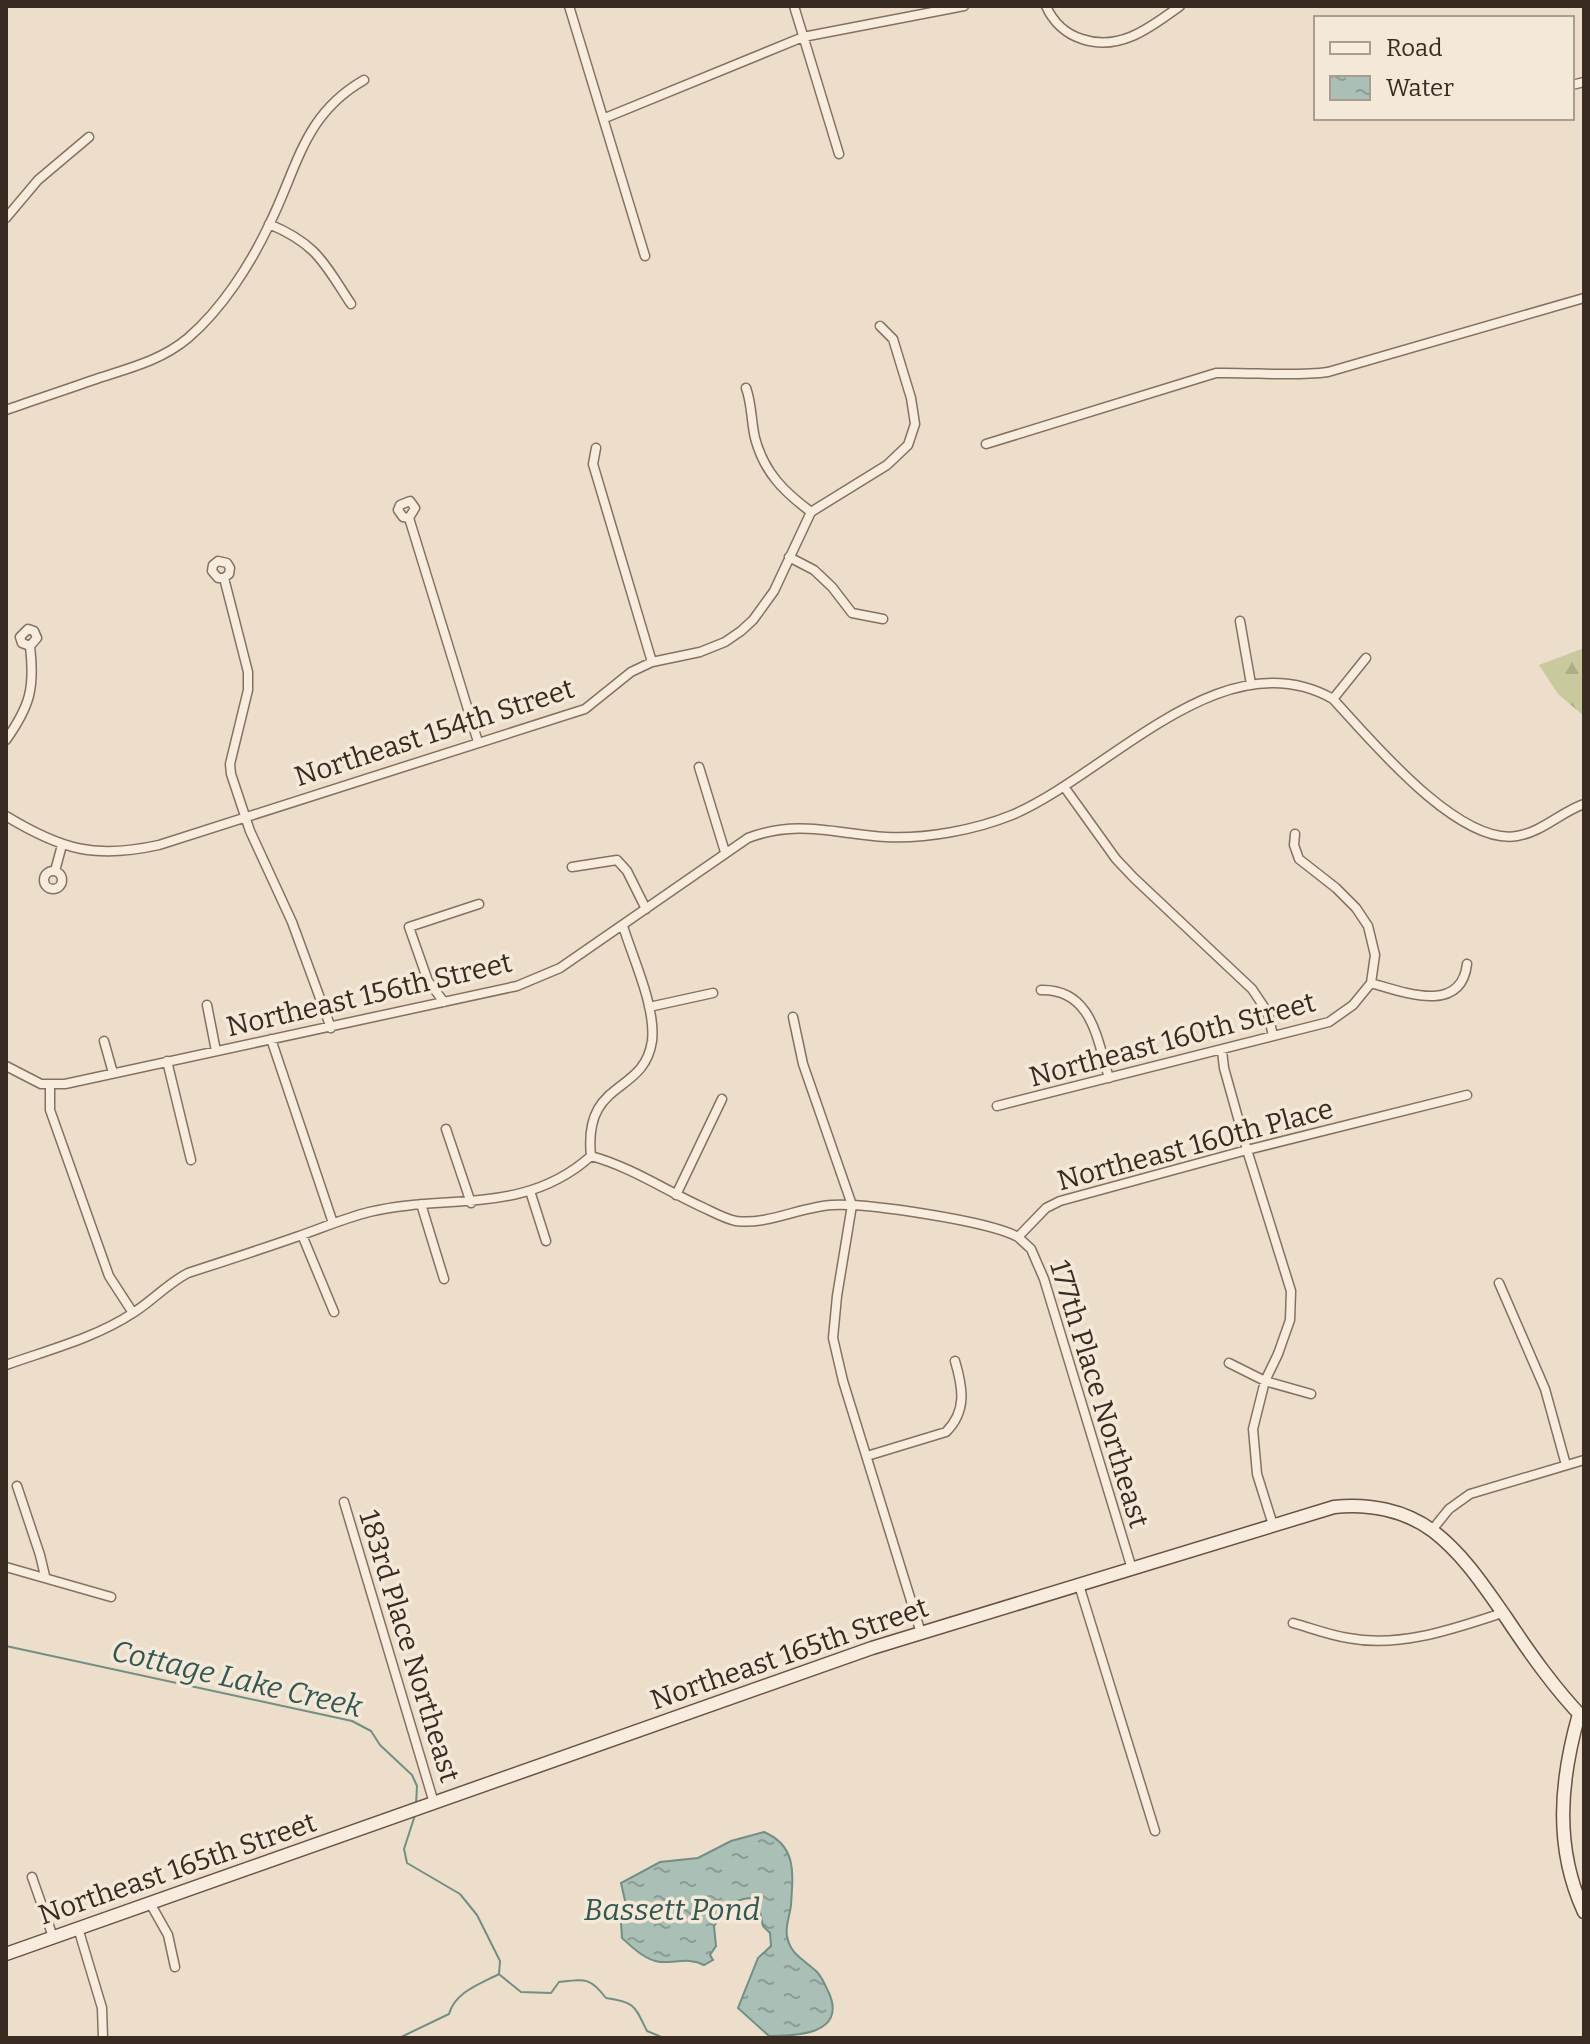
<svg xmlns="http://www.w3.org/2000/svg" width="1590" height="2044" font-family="Bitter,serif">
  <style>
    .forest { fill: url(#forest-firs) }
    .water { fill: url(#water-ripples); stroke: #718f84; stroke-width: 2 }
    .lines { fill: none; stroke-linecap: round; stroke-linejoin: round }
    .stream { stroke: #718f84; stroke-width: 2 }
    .street-casing { stroke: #877060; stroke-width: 11 }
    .secondary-casing { stroke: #695143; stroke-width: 15 }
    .street { stroke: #f7ecdd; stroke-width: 8 }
    .secondary { stroke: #f7ecdd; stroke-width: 12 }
    .labels { text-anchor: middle; stroke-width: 7; stroke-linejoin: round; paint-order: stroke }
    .street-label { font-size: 28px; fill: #392a22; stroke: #f4e9d9 }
    .water-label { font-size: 30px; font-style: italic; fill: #325751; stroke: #f4e9d9 }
  </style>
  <defs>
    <pattern id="forest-firs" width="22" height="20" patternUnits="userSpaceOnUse" patternTransform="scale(2)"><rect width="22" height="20" fill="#c9c99e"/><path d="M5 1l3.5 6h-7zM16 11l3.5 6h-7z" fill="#adad88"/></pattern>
    <pattern id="water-ripples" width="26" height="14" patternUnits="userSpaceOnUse" patternTransform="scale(2)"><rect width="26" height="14" fill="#aac0b7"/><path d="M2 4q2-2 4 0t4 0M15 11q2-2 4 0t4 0" fill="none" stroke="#8b9c94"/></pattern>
  </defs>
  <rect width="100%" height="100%" fill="#ecdeca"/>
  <path class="forest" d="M1584,648v68l-26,-22 -19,-29z"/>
  <path class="water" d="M764,1832c33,14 29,41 27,73 -1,11 -6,20 -4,31 3,19 18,24 30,36 5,5 9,15 12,21 18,42 -34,43 -60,43l-31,-28 20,-50 13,-12 -1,-13 -7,-7 -6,-28c-26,-1 -29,10 -43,28l2,20 -6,9 3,5 -9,5c-15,-8 -28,-2 -44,-3 -15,-2 -27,-14 -38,-24l-1,-15 5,-18 -5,-22 39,-21 38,-4 33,-17z"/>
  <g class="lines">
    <path class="stream" d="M6,1646l346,75 19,10 9,14 32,30 5,11 -1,19
      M415,1815l-11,34 3,14 53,31 17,21 23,46 -1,13
      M500,1975l21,17 30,1 8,-11c26,-3 31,-5 47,16 29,4 28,7 41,33l17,7
      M399,2038l50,-24c6,-22 31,-30 50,-40"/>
    <defs>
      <path id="street" d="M569,6l76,250
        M794,6l45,148
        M1046,6c7,16 20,28 36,33 38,13 69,-12 98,-33
        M1572,85l12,-3
        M605,118l198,-81 161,-31
        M6,218l32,-38 51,-43
        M269,224c48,20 55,39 82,80
        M746,388c6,16 5,33 9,50 9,34 28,53 56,74
        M6,410c31,-11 62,-21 93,-32 31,-10 63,-18 89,-40 34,-29 62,-73 81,-113 29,-58 34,-110 95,-145
        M986,444l230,-71c38,-1 75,4 112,-1l256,-74
        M596,448l-3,16 59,198
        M409,518l6,-10 -5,-7 -10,4 -2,5 5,7 6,1 69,224
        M789,557l25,13 18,17 20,26 31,6
        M224,578l5,-4 1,-6 -3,-5 -9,-2 -5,4 -1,6 6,7h6l24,94v18l-18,74 1,10 19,57 42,91 39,106
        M1240,621l11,63
        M1333,699l33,-41
        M6,740c24,-34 29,-52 24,-94l-8,-3 -2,-6 8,-8 6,2 3,7 -7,8
        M699,767l26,85
        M1065,788l51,71 18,19 118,111 16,24 5,23
        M6,816c56,34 89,43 153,29l426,-136 46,-37 21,-10 48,-10 25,-10 16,-11 12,-11 21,-29 37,-79 76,-47 21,-20 7,-21 -4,-26 -18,-59 -13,-13
        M1295,834l-1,11 5,14 37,29 20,20 12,18 7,29 -4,28
        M572,867l45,-7 10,11 19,38
        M44 880a9 9 0 1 1 18 0a9 9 0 1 1-18 0Z
        M55,871l7,-26
        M1041,990c51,-1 56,49 68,88
        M444,1002l-16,-21 -19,-54 70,-23
        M207,1005l9,46
        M649,1007l64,-14
        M793,1017l10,47 49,141 -15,91 -4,42 10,43 78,252
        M271,1039l62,184
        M104,1041l9,32
        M1222,1051l2,17 23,82 44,141 -1,29 -12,34 -13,27 -12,48 4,45 16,51
        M167,1061l24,99
        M6,1066l35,18h24l452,-98 43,-18 188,-130c50,-19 88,-4 138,-1 40,2 89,-7 126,-22 95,-40 211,-179 321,-116 37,40 125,147 184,137 25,-4 44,-24 67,-32
        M50,1085v25l59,166 24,37
        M997,1106l332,-84 24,-17 18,-22c32,9 90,32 96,-19
        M446,1129l25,74
        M591,1156c40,11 74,34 111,51 11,5 23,12 34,14 32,4 64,-14 96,-16 36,-2 157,16 186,32l28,-29 14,-7 187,-51 220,-55
        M591,1156c-8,-78 53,-60 61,-115 4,-34 -19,-82 -29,-115
        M530,1191l16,50
        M676,1195l46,-96
        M421,1204l23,75
        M302,1235l32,77
        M1018,1237l13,12 13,30 88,290
        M1499,1283l46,106 21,76
        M1229,1363l36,18 46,13
        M6,1365c42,-15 89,-27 127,-52 19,-12 34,-29 55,-40 37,-12 74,-24 111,-37 23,-8 46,-18 70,-24 79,-19 155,4 222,-56
        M867,1456l79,-24c21,-21 17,-44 9,-71
        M17,1486l23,69 5,21
        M344,1502l90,301
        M1432,1530l17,-21 21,-15 114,-34
        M6,1567l105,30
        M1079,1585l76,246
        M1293,1623c18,5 36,12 55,15 52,10 105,-9 154,-25
        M32,1877l21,60
        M150,1903l18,32 7,32
        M78,1928l24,80 1,30"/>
      <path id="secondary" d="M1579,1714c-19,67 -25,133 5,198
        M6,1954l866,-306 462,-141c34,-4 71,3 99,24 30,23 51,55 72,85 24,36 49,72 79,103"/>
    </defs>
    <use href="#street" class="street-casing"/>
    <use href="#secondary" class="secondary-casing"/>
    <use href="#street" class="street"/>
    <use href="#secondary" class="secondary"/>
  </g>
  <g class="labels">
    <g class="street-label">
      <text transform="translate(434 732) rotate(-18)" y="10">Northeast 154th Street</text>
      <text transform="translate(369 994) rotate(-13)" y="10">Northeast 156th Street</text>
      <text transform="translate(1172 1039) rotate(-15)" y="10">Northeast 160th Street</text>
      <text transform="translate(1195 1144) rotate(-15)" y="10">Northeast 160th Place</text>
      <text transform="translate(1100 1394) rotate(73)" y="10">177th Place Northeast</text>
      <text transform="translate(410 1646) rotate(73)" y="10">183rd Place Northeast</text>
      <text transform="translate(789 1653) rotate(-19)" y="10">Northeast 165th Street</text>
      <text transform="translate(177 1868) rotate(-19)" y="10">Northeast 165th Street</text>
    </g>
    <g class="water-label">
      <text transform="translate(237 1679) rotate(13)" y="10">Cottage Lake Creek</text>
      <text x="672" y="1920">Bassett Pond</text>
    </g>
  </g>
  <rect width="1590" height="2044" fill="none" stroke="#392a22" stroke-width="16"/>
  <rect x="1314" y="16" width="260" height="104" fill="#f4e9d9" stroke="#a99d90" stroke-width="2"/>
  <rect x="1330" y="42" width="40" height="12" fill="#f7ecdd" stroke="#a99d90" stroke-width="2"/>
  <text x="1386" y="56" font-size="24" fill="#392a22">Road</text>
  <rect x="1330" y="76" width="40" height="24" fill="url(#water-ripples)" stroke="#a99d90" stroke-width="2"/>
  <text x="1386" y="96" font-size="24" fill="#392a22">Water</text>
</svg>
